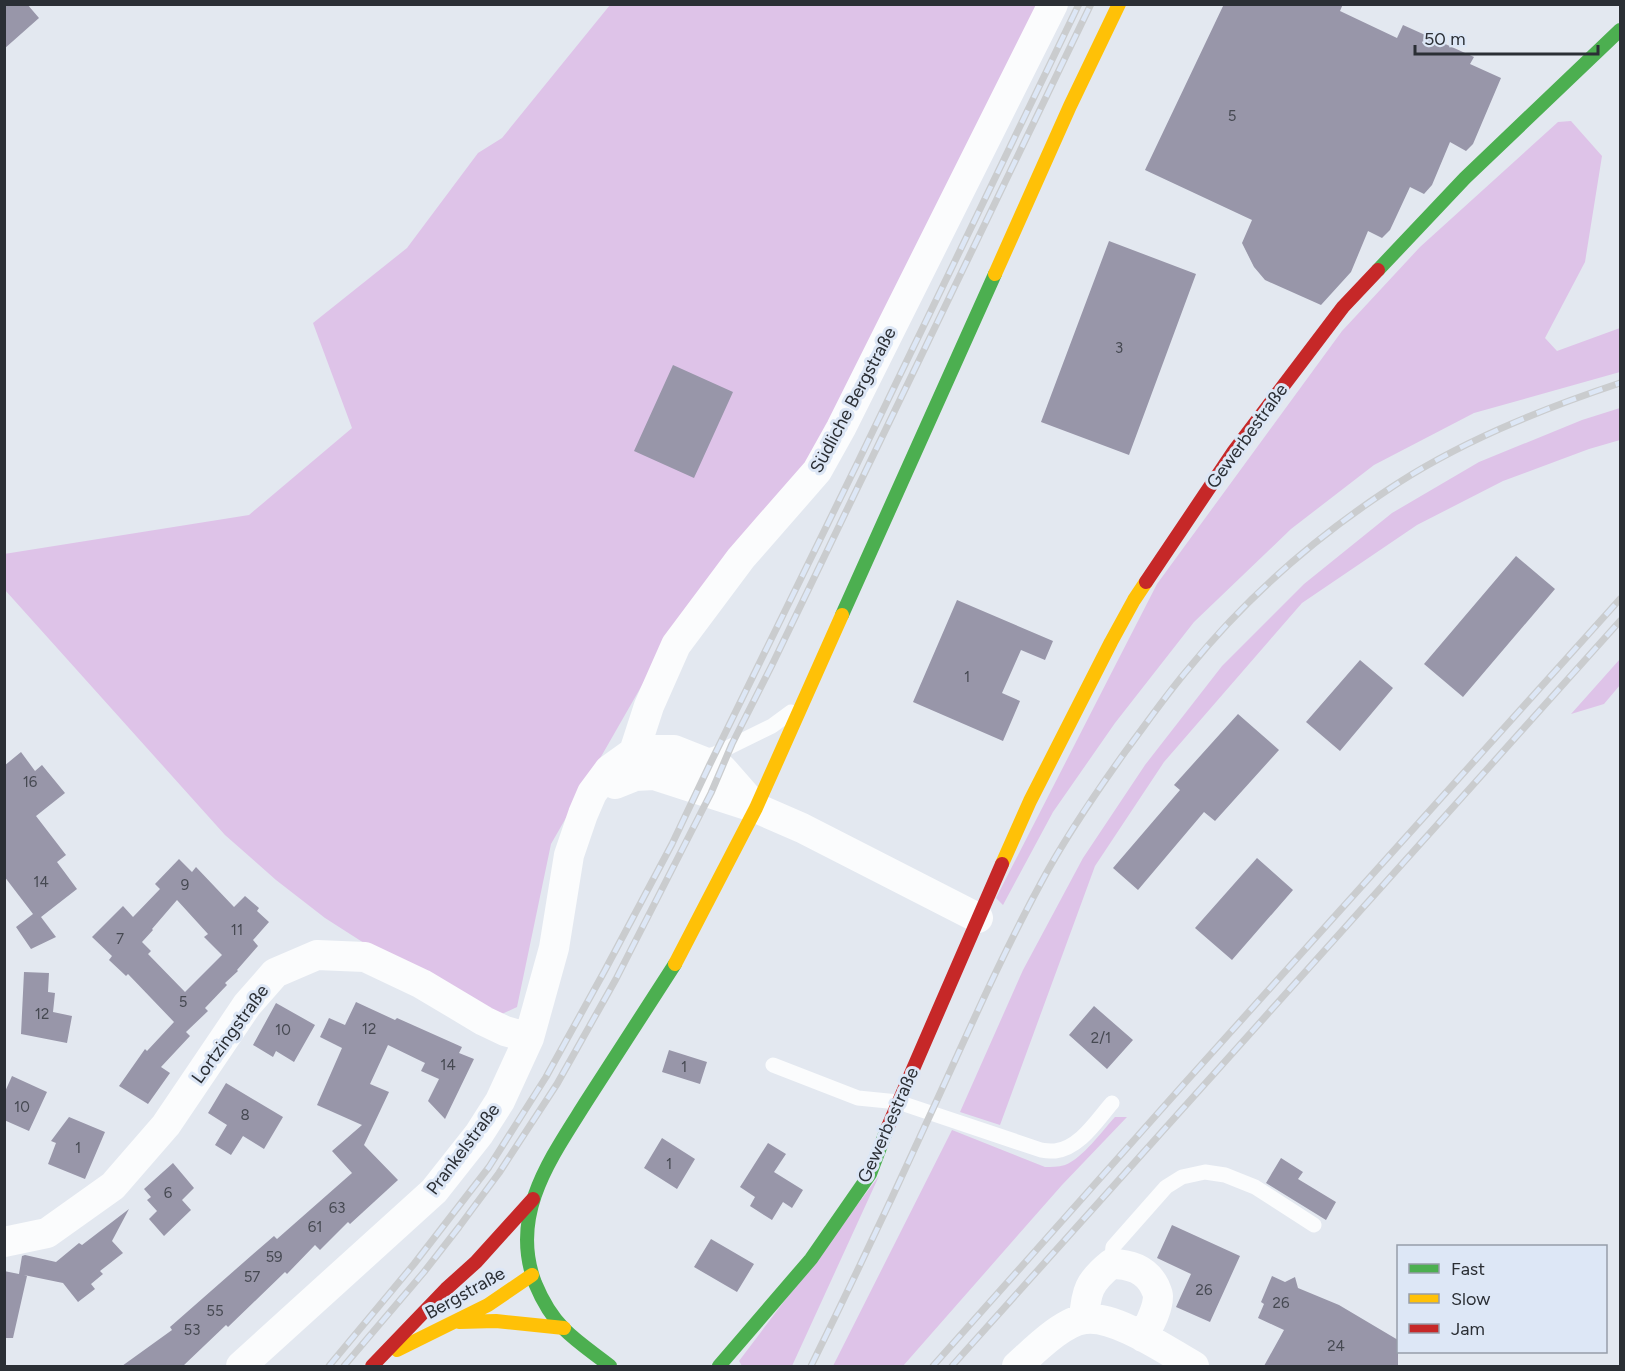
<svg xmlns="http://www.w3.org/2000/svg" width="1625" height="1371" font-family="Figtree,sans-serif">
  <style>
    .green { fill: #dec3e8 }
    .building { fill: #9896a9; fill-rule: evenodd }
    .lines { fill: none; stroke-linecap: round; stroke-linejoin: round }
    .lane { stroke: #fbfcfd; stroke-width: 15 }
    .street { stroke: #fbfcfd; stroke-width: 30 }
    .fast { stroke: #4caf50; stroke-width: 14 }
    .slow { stroke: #ffc107; stroke-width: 14 }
    .jam { stroke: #c62828; stroke-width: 14 }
    .rail-casing { stroke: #caccce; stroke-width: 7 }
    .rail { stroke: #dde7f6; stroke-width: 4.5; stroke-dasharray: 14; stroke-linecap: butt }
    .labels { text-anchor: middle; stroke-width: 6; stroke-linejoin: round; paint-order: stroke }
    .number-label { font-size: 15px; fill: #464952 }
    .street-label { font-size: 18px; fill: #2b2f35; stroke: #dde7f6 }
  </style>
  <rect width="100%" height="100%" fill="#e3e8f0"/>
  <path class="green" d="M610,5h442l-228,433 -163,214 -110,192 -34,163 -26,12 -88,-51 -78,-50 -49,-38 -51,-45 -220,-245 -1,-36 245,-39 103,-87 -39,-105 94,-75 71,-95 24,-15z
    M1571,121l31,35 -17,106 -40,76 12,13 63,-23v44l-146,41 -100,52 -83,64 -97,93 -79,101 -62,89 -50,93 -7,-7 161,-314 185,-253 78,-84 138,-125z
    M1620,408v32l-31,9 -86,32 -86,44 -115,78 -138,159 -69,104 -95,259 -40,-13 63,-142 60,-112 62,-93 77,-99 82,-82 88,-71 87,-51 103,-42z
    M1620,659v26l-16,19 -33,10z
    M1115,1117h12l-65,68 -159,181h-70l119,-236 93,37c6,0 13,0 20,-2 18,-7 37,-34 50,-48z
    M879,1176l-87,190h-50l-3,-5z"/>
  <path class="building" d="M4,4h23l12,14 -35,31z
    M1224,4h119l-3,7 57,27 6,-13 71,32 -4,7 31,14 -28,66 -7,7 -16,-9 -18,43 -8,9 -14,-7 -20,43 -8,8 -14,-7 -17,41 -30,33 -56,-25 -11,-13 -12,-24 10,-23 -107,-50z
    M1109,241l87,33 -67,181 -88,-33z
    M673,365l60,27 -39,86 -60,-27z
    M1516,556l39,33 -92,108 -39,-33z
    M957,600l96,41 -8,19 -24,-10 -19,43 18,8 -17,40 -90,-39z
    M1360,660l33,28 -53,63 -34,-29z
    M1238,714l41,36 -64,71 -11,-9 -66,78 -25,-22 67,-78 -6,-5z
    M21,752l14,19 7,-6 23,28 -29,23 30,39 -9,7 20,27 -36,28 15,20 -25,12 -15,-22 17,-13 -29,-38v-110z
    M1257,858l36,32 -61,70 -37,-32z
    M179,859l13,13 4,-5 38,40 11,-11 14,12 -2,3 12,11 -16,18 5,6 -21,24 1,1 -13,12 2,2 -22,23 3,3 -22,21 4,4 -29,31 9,6 -22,31 -29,-18 26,-37 2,2 27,-29 -46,-48 -2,2 -17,-16 3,-4 -20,-19 31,-31 10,11 27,-28 -5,-5zM177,900l31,34 -4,3 18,18 -37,37 -37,-38 3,-3 -9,-9 11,-12 -1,-1z
    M24,972l25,1 -1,19 7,1 -2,19 19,4 -5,27 -46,-9z
    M356,1002l39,18 2,-2 65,29 -3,6 15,6 -29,60 -17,-18 11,-22 -18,-8 4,-8 -37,-18 -18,39 19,8 -25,53 34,35 -48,44 -2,-2 -28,28 -5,-5 -28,29 -2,-2 -57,55 -2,-2 -43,41h-61l50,-36 -2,-3 82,-72 22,-19 3,3 75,-66 -20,-22 30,-26 -45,-20 25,-57 -22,-11 9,-19 16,7z
    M276,1003l39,22 -21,37 -18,-11 -3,6 -20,-12z
    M1094,1006l39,34 -26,29 -38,-34z
    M669,1050l38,12 -7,22 -38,-12z
    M12,1076l35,16 -18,39 -25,-11v-26z
    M226,1083l57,34 -19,32 -21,-13 -12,19 -16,-10 12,-20 -19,-12z
    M69,1117l36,15 -20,47 -37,-15 8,-21 -5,-2z
    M662,1138l33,21 -18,30 -33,-21z
    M768,1143l18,11 -12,18 29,18 -11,18 -9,-6 -11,18 -22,-14 5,-9 -15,-10z
    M1281,1158l22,14 -5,7 38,23 -10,18 -60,-37z
    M173,1163l21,25 -12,12 9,10 -27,26 -15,-17 8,-8 -10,-11 4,-3 -7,-8z
    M129,1209l-17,32 11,12 -23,18 3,3 -12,10 4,5 -17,13 -15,-19 -39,-8 3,1 -14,62h-9v-67l15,3 3,-18 3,-1 31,7 23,-19 3,2z
    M1172,1225l68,31 -30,66 -34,-15 15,-33 -34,-16z
    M711,1239l43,25 -17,28 -43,-25z
    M1272,1276l13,6 10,-5 3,11 41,17 59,35v26h-134l20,-36 -26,-12 6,-14 -3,-2z"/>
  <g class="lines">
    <path class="lane" d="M701,758l14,-4 57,-28 19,-14
      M773,1065l85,33 40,4 143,48c4,1 10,1 14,1 25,-3 42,-31 57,-48
      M1111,1264l2,-17 53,-60 16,-10 23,-5 20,3 30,12 59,38"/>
    <path class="street" d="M635,767l-1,-15 15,-46 27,-61 65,-87 76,-87 24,-43 212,-424
      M615,784l20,-8 19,-1 102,33 46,20 176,90
      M4,1242l43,-9 66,-47 53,-61 81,-120 28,-32 42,-18 48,2 57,27 62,37 21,10 24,7
      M1084,1319c2,-28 5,-37 27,-55 19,0 35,5 44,23 1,3 3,6 3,9 0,14 -9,29 -15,41
      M241,1366l193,-175 45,-57 21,-33 29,-63 25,-90 15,-93 14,-41 9,-21 17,-23 25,-18 11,-2h29l48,19 34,39
      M1017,1366c16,-14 46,-45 68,-47 31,-4 82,32 109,47"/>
    <path class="fast" d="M1378,270l87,-92 155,-148
      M842,615l153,-341
      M610,1366c-15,-12 -32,-23 -46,-37 -13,-13 -22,-29 -29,-46 -26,-69 16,-125 51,-181 30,-46 59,-92 89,-138
      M719,1366l92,-107 59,-85 17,-45"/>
    <path class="slow" d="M995,274l75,-168 49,-102
      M1002,864l28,-63 81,-159 23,-42 12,-18
      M675,964l81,-156 86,-193
      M459,1322l37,-1 68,7
      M397,1350l91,-45 44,-30"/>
    <path class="jam" d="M1146,582l88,-131 109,-144 35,-37
      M887,1129l115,-265
      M372,1366l74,-77 30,-27 57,-63"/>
    <defs>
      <path id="rail" d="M329,1366l85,-102 75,-97 57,-90 58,-105 68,-128 38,-80 147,-300 222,-460
        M344,1366l80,-94 35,-45 40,-54 58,-89 59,-105 95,-186 21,-49 40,-79 319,-661
        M811,1366c39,-79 77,-159 114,-240 38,-82 74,-166 117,-245 24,-45 53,-87 83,-129 21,-28 41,-57 64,-84 56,-69 123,-128 197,-177 71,-48 153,-81 234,-108
        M933,1366l250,-281 437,-486
        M952,1366l668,-745"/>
    </defs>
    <use href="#rail" class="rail-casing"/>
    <use href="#rail" class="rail"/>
  </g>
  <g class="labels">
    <g class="number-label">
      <text x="1232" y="121">5</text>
      <text x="1119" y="353">3</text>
      <text x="967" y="682">1</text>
      <text x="30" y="787">16</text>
      <text x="41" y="887">14</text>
      <text x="185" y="890">9</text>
      <text x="237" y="935">11</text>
      <text x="120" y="944">7</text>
      <text x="183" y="1007">5</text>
      <text x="42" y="1019">12</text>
      <text x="369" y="1034">12</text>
      <text x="283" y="1035">10</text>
      <text x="1101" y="1043">2/1</text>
      <text x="448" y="1070">14</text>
      <text x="684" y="1072">1</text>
      <text x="22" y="1112">10</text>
      <text x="245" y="1120">8</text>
      <text x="78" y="1153">1</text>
      <text x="669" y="1169">1</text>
      <text x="168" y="1198">6</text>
      <text x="337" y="1213">63</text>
      <text x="315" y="1232">61</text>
      <text x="274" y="1262">59</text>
      <text x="252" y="1282">57</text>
      <text x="1204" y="1295">26</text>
      <text x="1281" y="1308">26</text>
      <text x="215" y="1316">55</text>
      <text x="192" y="1335">53</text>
      <text x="1336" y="1351">24</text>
    </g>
    <g class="street-label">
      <text transform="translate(853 400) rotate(-62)" y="6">Südliche Bergstraße</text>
      <text transform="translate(1247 436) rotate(-54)" y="6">Gewerbestraße</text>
      <text transform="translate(230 1034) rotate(-54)" y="6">Lortzingstraße</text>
      <text transform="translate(888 1125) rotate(-66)" y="6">Gewerbestraße</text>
      <text transform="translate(463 1149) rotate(-53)" y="6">Prankelstraße</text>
      <text transform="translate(465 1293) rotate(-29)" y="6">Bergstraße</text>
    </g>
  </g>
  <rect width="1625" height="1371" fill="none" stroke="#2b2f35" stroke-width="12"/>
  <rect x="1397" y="1245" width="210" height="108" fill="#dde7f6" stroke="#969da9" stroke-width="1.5"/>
  <rect x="1409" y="1264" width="30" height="9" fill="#4caf50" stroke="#969da9" stroke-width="1.5"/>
  <text x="1451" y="1275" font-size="18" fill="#2b2f35">Fast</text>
  <rect x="1409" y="1294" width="30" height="9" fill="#ffc107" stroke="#969da9" stroke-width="1.5"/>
  <text x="1451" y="1305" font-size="18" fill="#2b2f35">Slow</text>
  <rect x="1409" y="1324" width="30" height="9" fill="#c62828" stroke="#969da9" stroke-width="1.5"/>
  <text x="1451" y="1335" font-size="18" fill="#2b2f35">Jam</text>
  <path d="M1415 45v9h183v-9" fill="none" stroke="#2b2f35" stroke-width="3"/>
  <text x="1424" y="45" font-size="18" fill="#2b2f35" stroke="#dde7f6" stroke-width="4.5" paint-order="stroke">50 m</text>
</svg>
